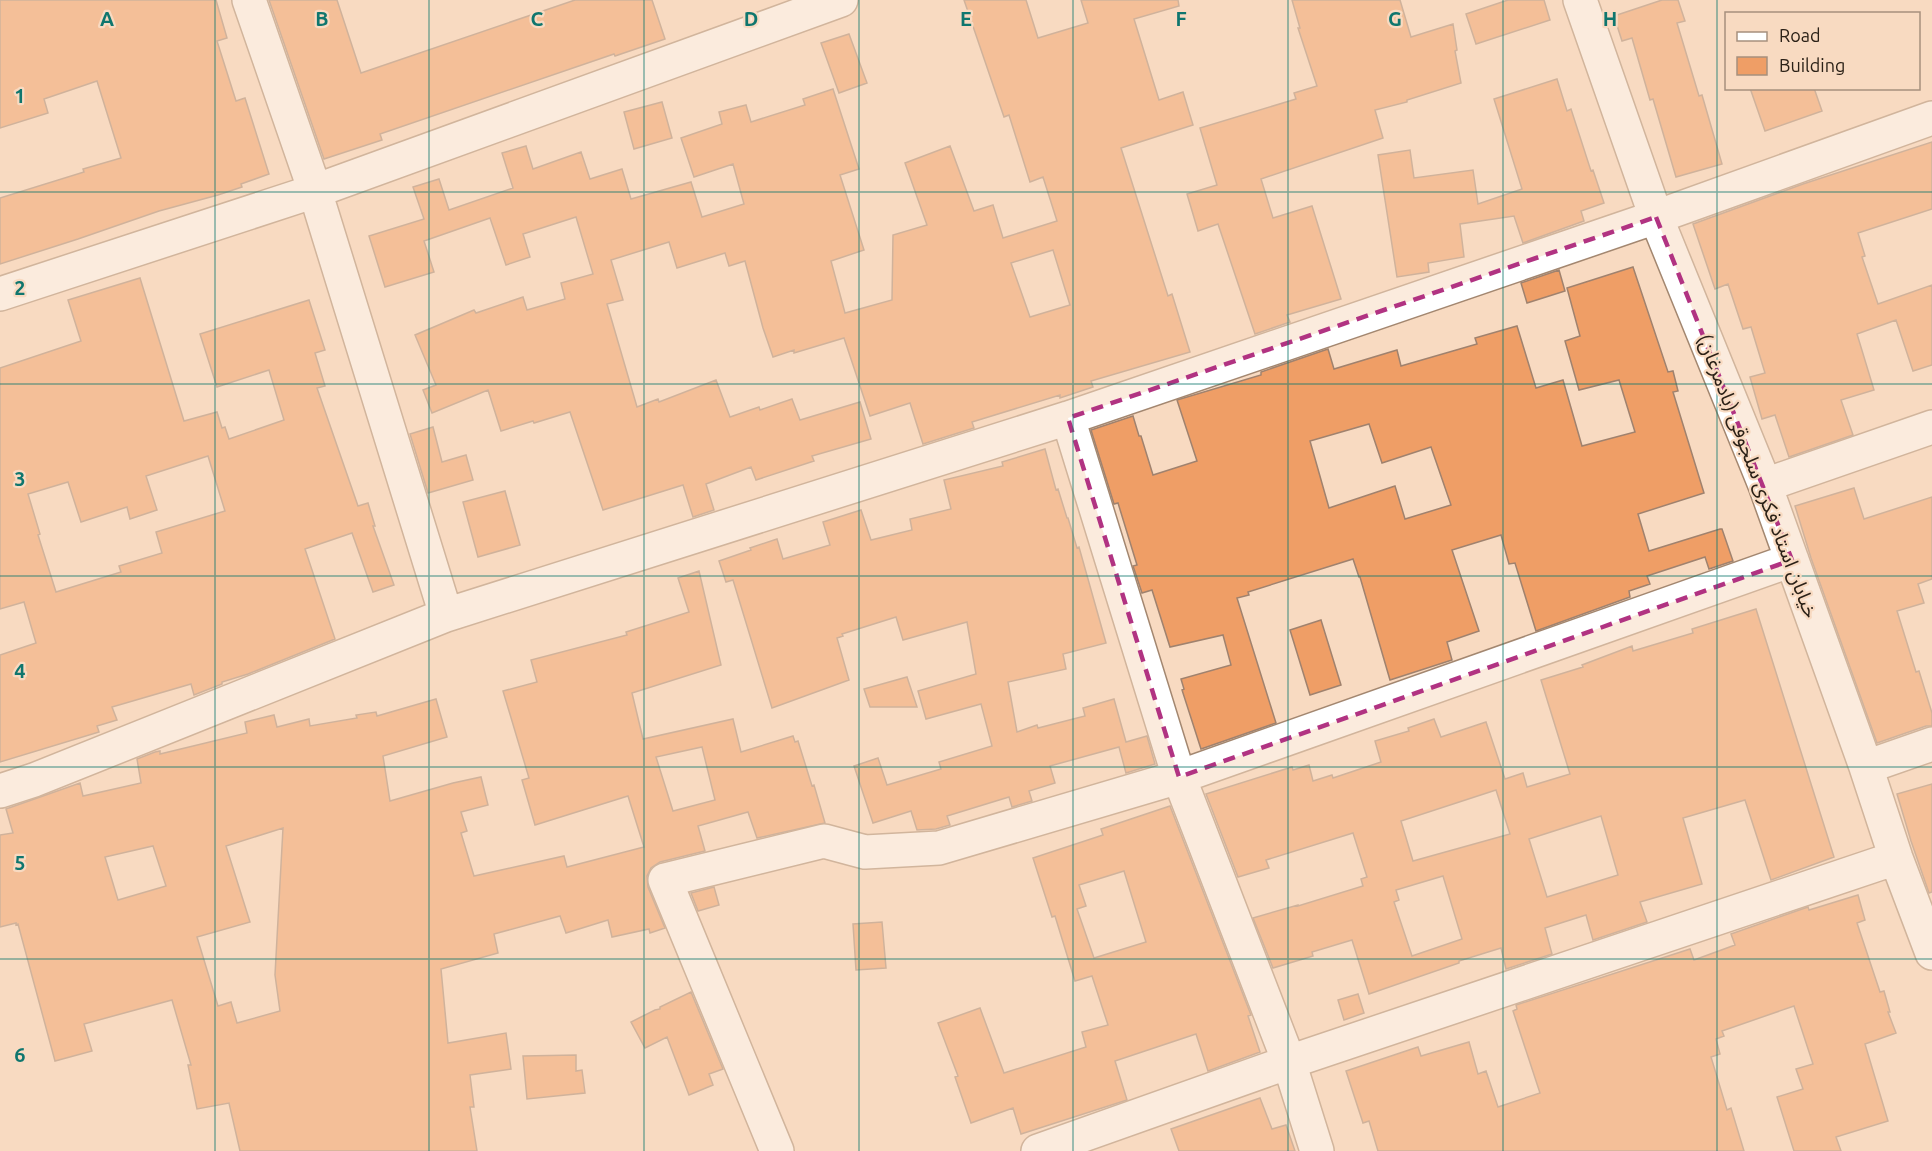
<svg xmlns="http://www.w3.org/2000/svg" width="1932" height="1151" font-family="Ubuntu,'Noto Sans Arabic',sans-serif">
  <style>
    .building { fill: #ef9e66; stroke: #a0826e; stroke-width: 1.5; fill-rule: evenodd }
    .lines { fill: none; stroke-linecap: round; stroke-linejoin: round }
    .minor-casing { stroke: #a38770; stroke-width: 36 }
    .minor { stroke: #fff; stroke-width: 33 }
    .marked { fill: none; stroke: #b13382; stroke-width: 4.5; stroke-dasharray: 12 8; stroke-linejoin: round }
    .grid { fill: none; stroke: #0f766e; stroke-width: 1.5; stroke-opacity: 0.55 }
    .labels { text-anchor: middle; stroke-width: 4.5; stroke-linejoin: round; paint-order: stroke }
    .street-label { font-size: 20px; fill: #2b2117; stroke: #f8dac1 }
    .grid-label { font-size: 20px; text-anchor: middle; font-weight: bold; fill: #0f766e; stroke: #f8dac1; stroke-width: 4.5; stroke-linejoin: round; paint-order: stroke }
  </style>
  <rect width="100%" height="100%" fill="#f8dac1"/>
  <path class="building" d="M0,0h216l11,38 -10,3 19,60 9,-3 24,76 -28,10 1,3 -24,8 -59,16 -81,28 -78,25v-66l84,-26 -1,-3 38,-11 -24,-77 -53,18 4,14 -48,15z
    M269,0h68l24,73 214,-73h77l13,39 -50,17 -1,-2 -234,80 2,6 -58,19z
    M964,0h62l12,38 50,-15 -7,-23h97l1,6 -45,13 25,81 24,-8 10,33 -72,23 47,148 4,-2 18,58 -99,29 2,6 -33,11v-3l-88,27 2,6 -51,16 -13,-41 -40,13 -26,-78 -50,15v-3l-21,7 -10,-29 -18,-67 -16,5 -4,-13 -48,15 -8,-26 -58,18 12,40 -16,4 30,103 21,-8 1,3 57,-22 14,37 29,-10 1,3 32,-11 8,21 60,-18 11,37 -59,17 2,5 -58,19 -5,-13 -45,17 8,26 -21,7 -10,-32 -80,25 -33,-98 -36,11 -1,-2 -32,10 -13,-41 -56,23 -9,-23 13,-5 -21,-50 59,-25 2,3 47,-16 4,13 38,-11 -4,-16 32,-9 -17,-57 -53,17 7,23 -24,8 -16,-47 -66,23 10,31 -49,15 -16,-51 55,-17 -11,-32 26,-8 10,31 64,-22 -11,-35 24,-7 7,23 48,-17 9,27 32,-10 9,30 60,-17 11,35 42,-13 -11,-40 -39,13 -13,-39 41,-14 -3,-12 27,-7 5,17 54,-17 -2,-6 30,-10 26,80 -19,6 24,75 -33,11 14,52 47,-13 1,-65 34,-10 -22,-62 45,-17 24,65 19,-6 10,33 54,-17 -14,-44 -13,5 -21,-67 -5,2zM1053,250l17,55 -40,12 -19,-54z
    M1292,0h108l11,37 42,-13 4,26 -2,1 6,32 -54,17v2l-32,8 8,28 -122,41 12,39 39,-12 29,93 -54,16 3,7 -35,12 -37,-110 -20,7 -11,-37 30,-9 -17,-57 96,-29 -2,-6 23,-7 -19,-58h2z
    M1508,0h36l6,20 -74,24 -10,-30z
    M1662,0h16l7,21 -8,2 22,73 3,-1 20,69 -46,13 -23,-78 -3,1 -18,-62 -10,3 -8,-25z
    M849,34l18,49 -28,10 -18,-50z
    M1557,79l10,32 4,-2 20,62 2,-1 11,33 -23,8 3,10 -61,22 -9,-27 -54,8 4,33 -36,6 1,9 -32,5 -19,-122 32,-5 4,28 59,-8 5,34 44,-15 -28,-90z
    M1750,88h64l8,23 -57,20z
    M662,102l10,36 -38,11 -10,-37z
    M1932,142v67l-74,24 7,23 -3,1 16,47 54,-19v80l-19,6 -17,-51 -39,14 17,56 -33,10 12,35 -64,22 -14,-42 -13,4 -12,-42 15,-4 -14,-46 -8,2 -15,-45 -13,5 -22,-65 110,-40z
    M1633,267l35,105 5,-1 5,20 -5,1 31,101 -66,21 11,37 71,-22h2l11,32 -24,8 -4,-12 -58,19 3,8 -21,7 1,6 -94,34 -21,-68 -6,1 -8,-29 -49,15 27,81 -32,11 5,18 -62,20 -30,-103h-1l-6,-18 -105,33 1,3 -12,3 39,125 -75,26 -19,-59 2,-1 -3,-10 50,-14 -8,-30 -53,12 -18,-57 -10,3 -9,-27 4,-1 -19,-62 -4,1 -23,-74 42,-14 6,20h2l12,39 44,-14 -20,-61 84,-25v-3l67,-23 6,20 63,-19 4,16 76,-22 -2,-6 42,-12 19,62 27,-8 19,66 53,-14 -16,-52 -40,10 -14,-49 15,-5 -13,-48zM1369,424l13,39 49,-16 20,58 -46,14 -10,-33 -66,22 -19,-67z
    M1559,270l6,21 -38,12 -6,-20z
    M140,278l44,143 33,-9 5,16 3,-1 4,12 55,-19 -15,-50 -52,17 -17,-53 109,-34 16,50 -10,3 10,33 -8,2 41,118 10,-3 7,23h-2l21,59 -21,7 -21,-59 -47,16 30,90 -87,35 -26,8v2l-28,11 -3,-11 -79,23 5,13 -20,6 2,6 -99,30v-107l36,-12 -12,-41 -24,7v-241l81,-27 -13,-41zM208,456l17,55 -69,21 6,21 -43,13 2,6 -65,20 -18,-57 2,-1 -12,-40 40,-12 13,40 46,-15 3,12 27,-9 -11,-34z
    M433,427l9,35 24,-7 7,25 -45,13 -18,-59z
    M1045,449l11,41 2,-1 9,29h1l9,30 2,-1 27,96 -43,11 3,15 -58,13 9,50 20,-7 1,3 47,-12 -2,-8 31,-9 12,43 21,-6 8,28 -29,9 -7,-26 -69,19 5,17 -26,8 3,10 -20,6 -3,-10 -62,19 3,9 -14,4 -19,1 -6,-19 -38,12 -19,-57 24,-8 9,27 54,-16 -2,-7 53,-16 -11,-42 -55,15 -8,-28 58,-17 -9,-52 -64,18 -7,-23 -54,17 1,2 -6,2 12,42 -77,28 -39,-128 -7,2 -7,-21 32,-11 -1,-2 27,-9 6,20 47,-14 -7,-23 38,-12 10,30 41,-10 -2,-11 41,-10 -7,-29 59,-14 -1,-4z
    M1854,488l10,31 68,-22v82l-14,5 6,19 -27,8 19,61 3,-1 13,42v13h-6l-49,17 -66,-185 -16,-52z
    M505,491l15,54 -42,12 -15,-55z
    M699,571l22,94 -89,28 11,46 90,-20 8,33 52,-16 2,6 3,-1 14,45 2,-1 11,38 -68,15 -9,-26 -50,14 7,25 -45,11 -9,6 -4,8 1,11 17,41 -15,5 -1,-4 -37,8 -4,-17 -42,13 -6,-17 -66,18 4,19 -57,16 7,74 58,-10 5,36 -41,6 4,32h-4l7,44h-237l-11,-48 -32,6 -9,-44h3l-19,-65 -88,24 8,27 -37,10 -37,-137 -2,1v-2l-16,4v-92l13,-2 -7,-24 74,-26 3,13 58,-13 -4,-24 18,-7 5,-1v3l87,-21 -2,-11 29,-7 3,12 32,-8 1,7 47,-8 -1,-3 20,-3 1,4 59,-17 11,38 -64,19 7,45 63,-18 28,-6 7,28 -27,7 6,19 -6,2 13,43 90,-20 3,11 77,-20 -16,-51 -93,29 -13,-45 7,-2 -26,-87 34,-9 -6,-22 96,-25 -1,-3 63,-20 -11,-34zM702,747l13,53 -42,11 -17,-54zM283,828l-8,147 5,36 -43,12 -6,-21 -13,4 -21,-69 53,-15 -24,-76zM153,846l13,40 -48,14 -13,-43z
    M1756,609l78,248 -63,23 -26,-80 -62,18 19,66 -62,18 7,20 -54,18 -7,-25 -41,13 7,26 -46,15 -5,-21 -42,13v2l-90,31 -17,-54 -40,12 1,4 -40,12 -20,-50 45,-13v1l65,-20 -2,-7 6,-2 -14,-44 -87,27 3,8 -31,9 -32,-83 86,-27 1,3 16,-5 4,16 19,-6 1,3 48,-16 -6,-21 34,-10 -1,-3 26,-9 7,18 45,-15 19,57 18,-6 4,14 43,-13 -29,-94 42,-13 -1,-2 50,-19 1,5 60,-18 -1,-4zM1496,790l14,44 -97,27 -12,-40zM1601,816l17,59 -71,22 -18,-58zM1443,876l19,63 -50,17 -18,-54 5,-2 -3,-10z
    M1321,620l20,65 -31,10 -20,-65z
    M907,677l10,30h-47l-6,-18z
    M1932,784v108l-3,1 -18,-52 -14,-47z
    M1170,806l81,209 -3,1 12,36 -52,19 -12,-37 -81,27 12,39 -106,34 -8,-26 -42,15 -16,-46 3,-1 -20,-53 42,-15 24,65 82,-26 -4,-15 26,-7 -16,-49 -17,5 -20,-65 -3,1 -19,-59 70,-23 -2,-6zM1124,871l22,71 -52,16 -17,-49 9,-3 -7,-21z
    M714,887l5,18 -21,6 -7,-18z
    M1858,895l7,25 -8,3 23,69 4,-1 6,21h-2l8,21 -31,11 23,77 -52,16 5,14h-47l-17,-54 26,-8 -7,-20 17,-5 -19,-58 -72,25 2,5 -8,3 4,15 -9,3 16,53 4,-2 13,43h-366l-9,-30 -6,2 -17,-52 72,-24 3,9 48,-14 9,32 8,-3 12,36 42,-14 -27,-82 4,-2 -1,-4 174,-56 4,11 41,-15 -4,-11 77,-27 1,3z
    M882,922l4,46 -30,2 -3,-46z
    M691,992l32,77 -14,5 4,11 -24,10 -22,-58 -22,11 -14,-26 24,-12 5,-1v-2z
    M1358,994l6,19 -20,7 -6,-20z
    M576,1055v16l6,-1 3,23 -58,6 -4,-43z
    M1260,1098l12,31 14,-4 9,26h-116l-8,-22z"/>
  <g class="lines">
    <defs>
      <path id="minor" d="M249,0l66,191 131,424
        M1580,0l76,217 109,268 101,282 30,91 36,95
        M0,294l315,-103 526,-191
        M1068,418l111,359 110,285 28,89
        M1765,485l167,-58
        M1866,767l66,-23
        M0,791l34,-11 412,-165 622,-197 588,-201 276,-99
        M777,1151l-112,-271 159,-39 41,11 74,-4 240,-71 613,-217
        M1038,1151l251,-89 607,-204"/>
    </defs>
    <use href="#minor" class="minor-casing"/>
    <use href="#minor" class="minor"/>
  </g>
  <path d="M0 0H1932V1151H0ZM1656,217l136,343 -613,217 -111,-359z" fill="#f8dac1" fill-opacity=".55" fill-rule="evenodd"/>
  <path class="marked" d="M1656,217l136,343 -613,217 -111,-359z"/>
  <path class="grid" d="M215,0v1151M429,0v1151M644,0v1151M859,0v1151M1073,0v1151M1288,0v1151M1503,0v1151M1717,0v1151M0,192h1932M0,384h1932M0,576h1932M0,767h1932M0,959h1932"/>
  <g class="labels">
    <g class="street-label">
      <text transform="translate(1758 476) rotate(69)" y="7">خیابان استاد فکری سلجوقی (بادمرغان)</text>
    </g>
  </g>
  <g class="grid-label">
    <text x="107" y="26">A</text>
    <text x="322" y="26">B</text>
    <text x="537" y="26">C</text>
    <text x="751" y="26">D</text>
    <text x="966" y="26">E</text>
    <text x="1181" y="26">F</text>
    <text x="1395" y="26">G</text>
    <text x="1610" y="26">H</text>
    <text x="20" y="103">1</text>
    <text x="20" y="295">2</text>
    <text x="20" y="486">3</text>
    <text x="20" y="678">4</text>
    <text x="20" y="870">5</text>
    <text x="20" y="1062">6</text>
  </g>
  <rect x="1725" y="12" width="195" height="78" fill="#f8dac1" stroke="#a6907d" stroke-width="1.5"/>
  <rect x="1737" y="32" width="30" height="9" fill="#ffffff" stroke="#a6907d" stroke-width="1.5"/>
  <text x="1779" y="42" font-size="18" fill="#2b2117">Road</text>
  <rect x="1737" y="57" width="30" height="18" fill="#ef9e66" stroke="#a6907d" stroke-width="1.5"/>
  <text x="1779" y="72" font-size="18" fill="#2b2117">Building</text>
</svg>
